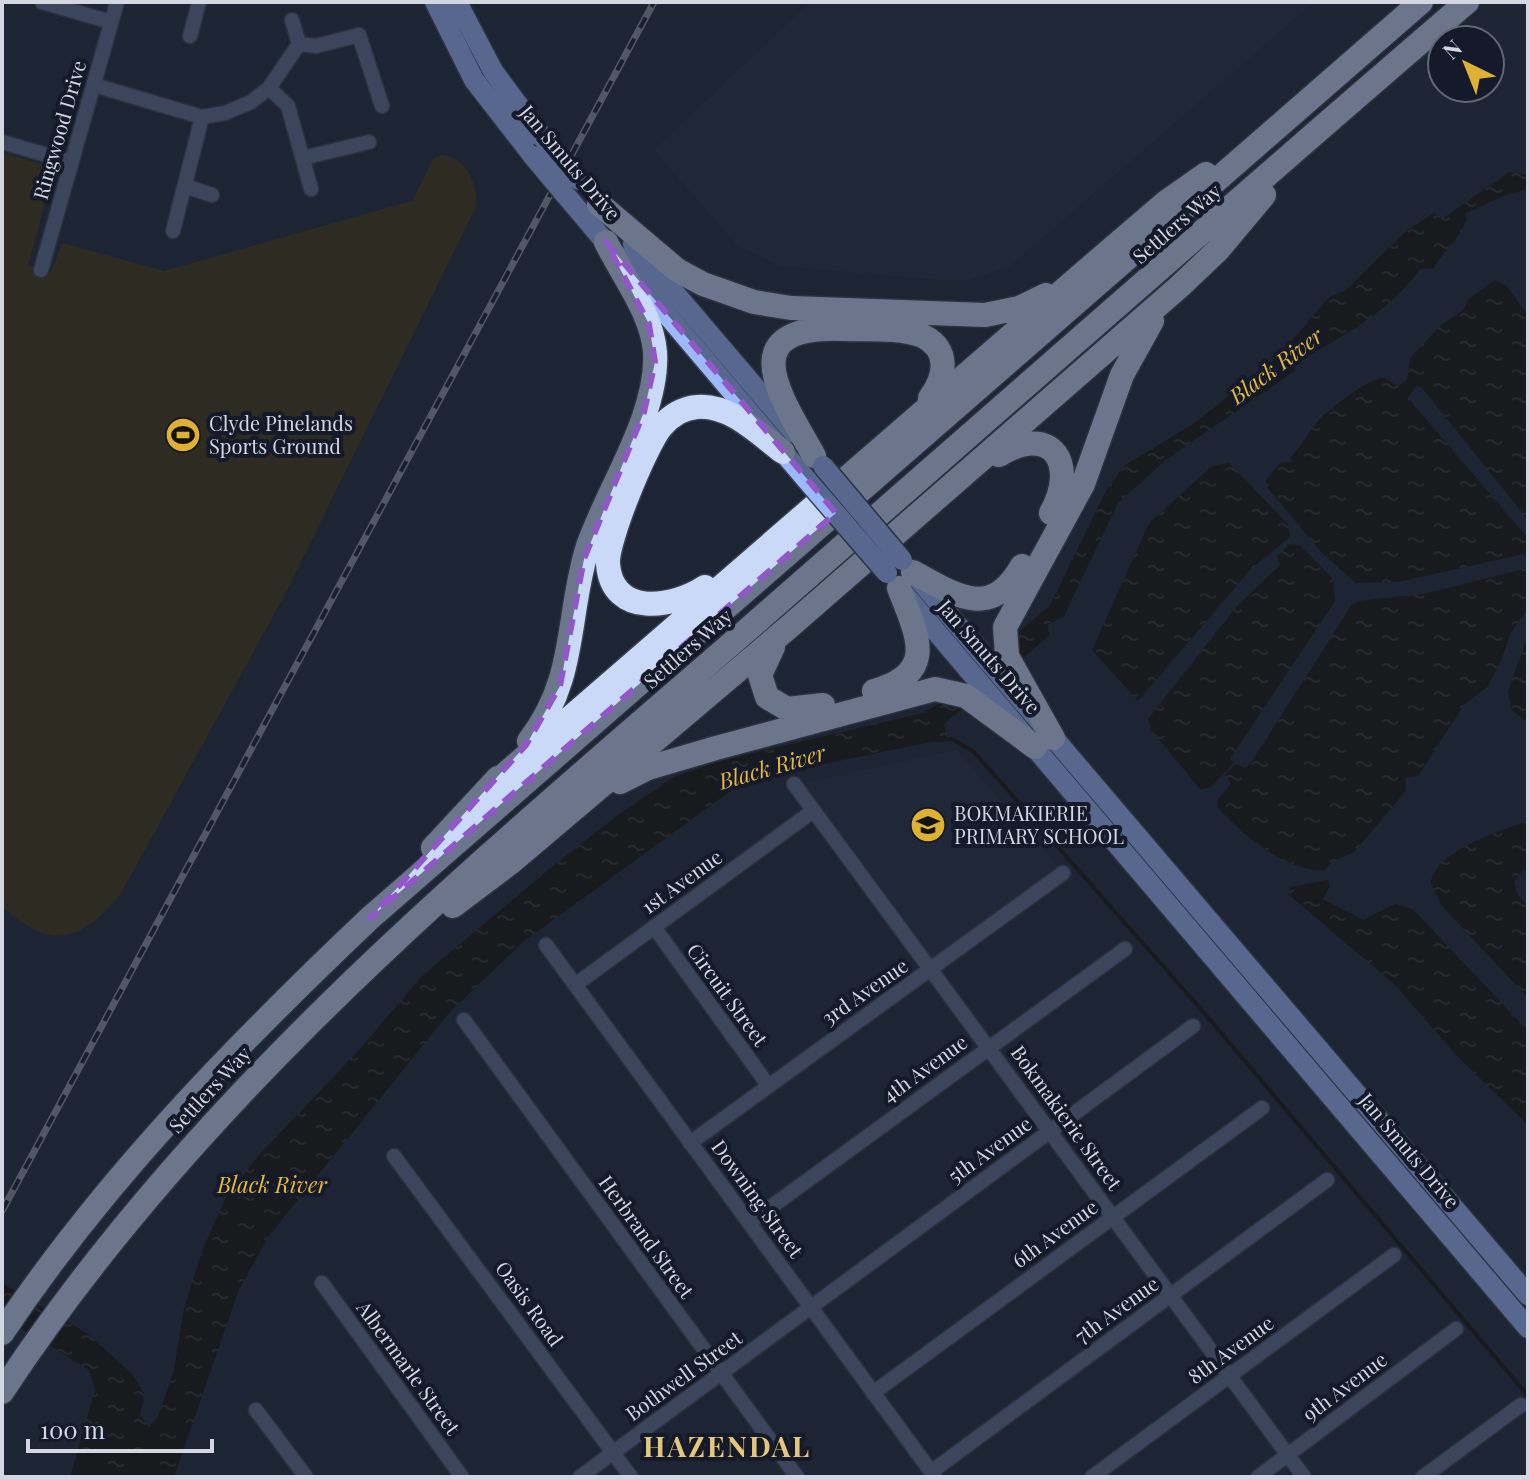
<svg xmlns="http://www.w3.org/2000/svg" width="1530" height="1479" font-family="'Playfair Display',serif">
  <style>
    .built { fill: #232c41 }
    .pitch { fill: #44350e }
    .water { fill: url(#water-ripples) }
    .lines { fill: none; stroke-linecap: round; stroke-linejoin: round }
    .stream { stroke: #130e04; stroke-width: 4 }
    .street-casing { stroke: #3a414f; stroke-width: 17 }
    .primary-casing { stroke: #3a414f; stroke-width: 23 }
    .highway-casing { stroke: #3a414f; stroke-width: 27 }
    .street { stroke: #616f8e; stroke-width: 14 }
    .primary { stroke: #9db9fb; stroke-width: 20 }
    .highway { stroke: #cbd9f9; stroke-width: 24 }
    .rail-casing { stroke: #9095a2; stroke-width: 7 }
    .rail { stroke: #141a29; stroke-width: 4; stroke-dasharray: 12; stroke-linecap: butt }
    .primary-bridge-casing { stroke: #3a414f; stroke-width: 23; stroke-linecap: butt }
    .primary-bridge { stroke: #9db9fb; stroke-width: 20 }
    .marked { fill: none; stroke: #9157c8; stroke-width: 6; stroke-dasharray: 16 10; stroke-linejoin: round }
    .labels { text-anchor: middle; stroke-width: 8; stroke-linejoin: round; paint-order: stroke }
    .street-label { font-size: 20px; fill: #d3d7e2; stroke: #141a29 }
    .poi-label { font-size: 20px; fill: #d3d7e2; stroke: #141a29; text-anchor: start }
    .water-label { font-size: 22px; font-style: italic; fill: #e7b93b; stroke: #141a29 }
    .district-label { font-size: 28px; font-weight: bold; letter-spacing: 2px; fill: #e5c67b; stroke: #141a29 }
  </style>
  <defs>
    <pattern id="water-ripples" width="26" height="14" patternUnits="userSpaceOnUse" patternTransform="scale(2)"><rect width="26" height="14" fill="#130e04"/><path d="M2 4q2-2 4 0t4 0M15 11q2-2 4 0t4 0" fill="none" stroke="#343028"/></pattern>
  </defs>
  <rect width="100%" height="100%" fill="#1d2433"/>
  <path class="built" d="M810,2h504l-304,264 -46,16 -184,-16 -42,-20 -84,-96z
    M956,750l102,116 -123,94 -131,-177z"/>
  <path class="pitch" d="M2,153l44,12 6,13 -24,88 23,7 11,-30 102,28 248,-70 22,-43 7,-3c27,2 36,29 35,52l-193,391 -163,297c-41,47 -67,56 -118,12z"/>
  <path class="water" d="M1509,172l19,3v14l-25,7 -38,18 2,5c-7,20 -23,30 -33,49l-14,1c-29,43 -82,69 -126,96l1,6 -128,88 -49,44 -54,113 -16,9 1,11 -105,88 2,15 -132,27h-26l-49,19 -216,157 -74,71 -181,224 -30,55 -64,185h-104l25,-88 -6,-19 -87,-53v-34l85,50 45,41 13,21 -5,20 9,12 9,-10 16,-47 10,-62 18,-57 24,-54 32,-41 100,-105 64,-75 126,-106 75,-59 51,-34 46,-16 202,-48 13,-7 115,-101 57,-116 18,-24 68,-41 86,-68 50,-59 16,-6 61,-60 28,-18 8,6z
    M1494,280l12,5 22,31v204l-106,-132 -6,-2 -8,12 120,140v15l-130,29 -42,1 -34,-30 -56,-67v-6l14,-17 13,-2 -3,-3c13,-13 22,-33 35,-44 12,-10 45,-37 59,-36l14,8 9,-6 3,-22 30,-32 23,-16 6,-11z
    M1229,463l59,61 2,13 -39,32 -113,132 -46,-51 57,-127 63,-57z
    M1289,544l11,1 33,34 2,22 -105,158 4,4 -23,24 -10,3 -49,-59 -4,-12 89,-113 43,-41 -3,-8z
    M1528,568v41l-17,23 -10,29 -13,25 -24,19 -46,71 -12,1v14l-52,61 -22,10 -8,9c-42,-1 -79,-35 -107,-64v-7l14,-16 -6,-9 10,-11 11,4 6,-7 99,-155 7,-5 66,-7z
    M1528,636v86l-16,-11 -4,-20z
    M1528,821v49h-5l-9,12 4,13 10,12v91l-87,-93 -10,-22c2,-31 72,-54 97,-62z
    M1328,880l2,6 -7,13 40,21 32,-16 18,5 115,122v94l-73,-71 -59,-68 -108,-92 3,-7z"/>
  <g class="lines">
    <path class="stream" d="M937,740l15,-1 22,13 226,256 328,388"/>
    <defs>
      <path id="street" d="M42,2l69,20
        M190,36l9,-34
        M299,44l17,2 43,-11 23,71
        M94,85l108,32 23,-4 26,-11 18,-14 30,-44 -7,-24
        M269,88l19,18 23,83
        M2,142l69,20
        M303,158l66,-16
        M185,186l27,9
        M173,231l29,-114
        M41,270l76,-268
        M794,784l510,693
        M654,927l114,158
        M546,945l389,532
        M575,985l238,-174
        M464,1020l333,457
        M690,1143l373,-270
        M394,1156l237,321
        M749,1223l376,-274
        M322,1283l140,194
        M873,1393l389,-285
        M256,1410l50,67
        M931,1472l396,-292
        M580,1477l613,-451
        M1092,1477l302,-222
        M1258,1477l198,-148
        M1423,1477l98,-72"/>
      <path id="primary" d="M435,2l39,78 59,76
        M457,2l36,69 49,66
        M563,192l243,287
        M633,244l161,189
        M915,575l613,720
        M905,595l623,733"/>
      <path id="highway" d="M599,204l78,66 26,14 51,18 37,6 194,7 34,-7 27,-13
        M999,455c54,-33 79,10 52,58
        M814,456c-33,-59 -84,-131 29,-127 26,1 55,-2 80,7 27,14 23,40 7,62
        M913,572c42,23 78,49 109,-6
        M705,587c-31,21 -93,31 -97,-23 -2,-22 38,-119 53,-137 9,-11 22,-19 36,-20 33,-3 62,27 86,45
        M773,647l-13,28 7,22 20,12 36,-4
        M874,691c65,-18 43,-56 25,-103
        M1053,738l-46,-82 -2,-29 78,-143 39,-109 30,-54
        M529,741c49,-63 37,-126 59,-195 20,-58 71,-132 67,-194 -3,-39 -32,-75 -49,-110
        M620,782l28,-14 68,-20 219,-59 31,7 69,51
        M488,789l593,-514 85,-73 40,-28
        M433,848l65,-70
        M453,906l57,-43 279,-236 390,-340 39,-37 46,-55
        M2,1333c103,-154 233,-287 368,-415l1051,-916
        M2,1392c197,-300 476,-528 744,-761 240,-210 479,-421 721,-629"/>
    </defs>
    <use href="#street" class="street-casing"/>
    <use href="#primary" class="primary-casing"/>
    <use href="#highway" class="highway-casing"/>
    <use href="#street" class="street"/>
    <use href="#primary" class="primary"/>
    <use href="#highway" class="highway"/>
    <defs>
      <path id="rail" d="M2,1211l652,-1209"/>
    </defs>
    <use href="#rail" class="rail-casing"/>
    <use href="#rail" class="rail"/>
    <defs>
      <path id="primary-bridge" d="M542,137l37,43
        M533,156l30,36
        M823,466l79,94
        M806,479l81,94"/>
    </defs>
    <use href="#primary-bridge" class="primary-bridge-casing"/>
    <use href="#primary-bridge" class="primary-bridge"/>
  </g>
  <path d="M0 0H1530V1479H0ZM606,242l230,271 -466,405 156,-173 34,-59 24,-127 60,-147 11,-50 -6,-38z" fill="#1d2433" fill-opacity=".55" fill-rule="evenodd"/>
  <path class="marked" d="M606,242l230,271 -466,405 156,-173 34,-59 24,-127 60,-147 11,-50 -6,-38z"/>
  <defs>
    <symbol id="stadium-disc" viewBox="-11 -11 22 22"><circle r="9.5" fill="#deb133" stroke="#141a29"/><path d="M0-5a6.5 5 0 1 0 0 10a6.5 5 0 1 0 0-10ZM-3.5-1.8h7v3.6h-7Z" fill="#111"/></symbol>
    <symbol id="school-disc" viewBox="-11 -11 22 22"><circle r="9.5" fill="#deb133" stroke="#141a29"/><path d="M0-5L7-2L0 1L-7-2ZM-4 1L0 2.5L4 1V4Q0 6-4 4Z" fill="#111"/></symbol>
  </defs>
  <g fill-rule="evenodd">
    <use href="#stadium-disc" x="163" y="415" width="40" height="40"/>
    <use href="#school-disc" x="908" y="805" width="40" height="40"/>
  </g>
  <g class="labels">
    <g class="street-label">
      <text transform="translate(60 130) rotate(-74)" y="7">Ringwood Drive</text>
      <text transform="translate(570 163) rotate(50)" y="7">Jan Smuts Drive</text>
      <text transform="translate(1177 224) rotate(-41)" y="7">Settlers Way</text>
      <text transform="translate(688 649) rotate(-41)" y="7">Settlers Way</text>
      <text transform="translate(989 657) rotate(49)" y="7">Jan Smuts Drive</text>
      <text transform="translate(682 882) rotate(-36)" y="7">1st Avenue</text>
      <text transform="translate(865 992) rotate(-35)" y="7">3rd Avenue</text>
      <text transform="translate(727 995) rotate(54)" y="7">Circuit Street</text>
      <text transform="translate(925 1069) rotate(-36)" y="7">4th Avenue</text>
      <text transform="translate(210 1090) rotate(-47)" y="7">Settlers Way</text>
      <text transform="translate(1066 1118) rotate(54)" y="7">Bokmakierie Street</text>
      <text transform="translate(990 1150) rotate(-36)" y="7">5th Avenue</text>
      <text transform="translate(1409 1151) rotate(50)" y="7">Jan Smuts Drive</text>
      <text transform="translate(757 1199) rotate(54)" y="7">Downing Street</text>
      <text transform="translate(1055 1234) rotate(-36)" y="7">6th Avenue</text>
      <text transform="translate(646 1237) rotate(54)" y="7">Herbrand Street</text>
      <text transform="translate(529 1304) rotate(54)" y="7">Oasis Road</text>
      <text transform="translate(1117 1310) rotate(-36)" y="7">7th Avenue</text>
      <text transform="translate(1231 1350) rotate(-36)" y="7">8th Avenue</text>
      <text transform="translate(408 1368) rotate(54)" y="7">Albermarle Street</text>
      <text transform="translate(684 1376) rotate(-36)" y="7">Bothwell Street</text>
      <text transform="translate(1345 1387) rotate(-37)" y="7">9th Avenue</text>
    </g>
    <g class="poi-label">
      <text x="209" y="431">Clyde Pinelands<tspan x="209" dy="23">Sports Ground</tspan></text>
      <text x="954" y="821">BOKMAKIERIE<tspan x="954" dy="23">PRIMARY SCHOOL</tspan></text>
    </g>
    <g class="water-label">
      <text transform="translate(1276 366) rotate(-37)" y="8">Black River</text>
      <text transform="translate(772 767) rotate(-16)" y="8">Black River</text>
      <text x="272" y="1193">Black River</text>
    </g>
    <g class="district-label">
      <text x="727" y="1457">HAZENDAL</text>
    </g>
  </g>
  <rect width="1530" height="1479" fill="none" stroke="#d3d7e2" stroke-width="8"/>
  <g transform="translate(1466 64) rotate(317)"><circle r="38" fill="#141a29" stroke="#606673" stroke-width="2"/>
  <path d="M0-6L14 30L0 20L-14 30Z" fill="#deb133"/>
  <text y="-12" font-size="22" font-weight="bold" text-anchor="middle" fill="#d3d7e2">N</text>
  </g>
  <path d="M28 1439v12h184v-12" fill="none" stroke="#d3d7e2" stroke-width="4"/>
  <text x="40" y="1439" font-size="24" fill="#d3d7e2" stroke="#141a29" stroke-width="6" paint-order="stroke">100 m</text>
</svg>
